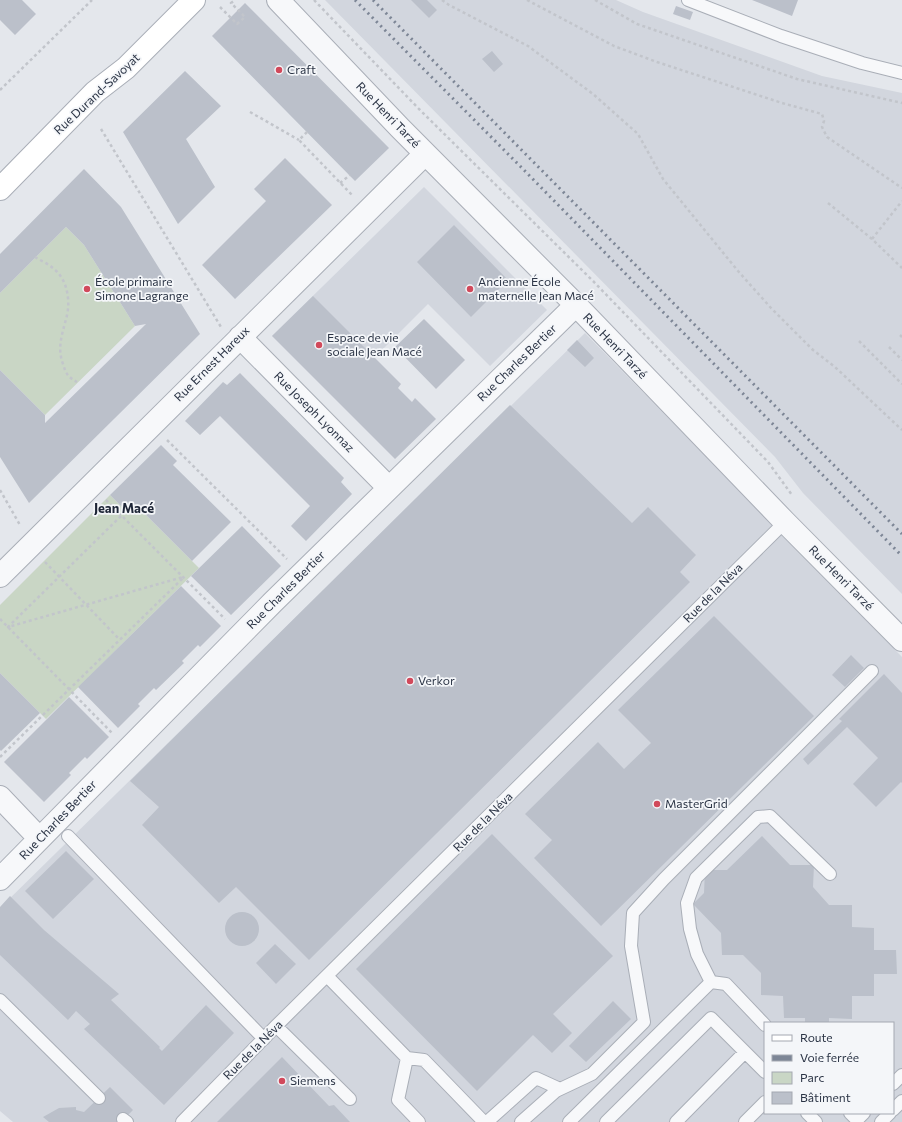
<svg xmlns="http://www.w3.org/2000/svg" width="902" height="1122" font-family="Commissioner,sans-serif">
  <style>
    .built { fill: #d2d6de; fill-rule: evenodd }
    .green { fill: #c9d6c5 }
    .building { fill: #bbc0ca }
    .lines { fill: none; stroke-linecap: round; stroke-linejoin: round }
    .service-casing { stroke: #a9aeb7; stroke-width: 14 }
    .minor-casing { stroke: #a9aeb7; stroke-width: 24 }
    .secondary-casing { stroke: #a9aeb7; stroke-width: 24 }
    .path { stroke: #c2c5cb; stroke-width: 2.5; stroke-dasharray: 3 3; stroke-linecap: butt }
    .service { stroke: #f7f8fa; stroke-width: 12 }
    .minor { stroke: #f7f8fa; stroke-width: 22 }
    .secondary { stroke: #fff; stroke-width: 22 }
    .rail { stroke: #7d8696; stroke-width: 3; stroke-dasharray: 2 4; stroke-linecap: butt }
    .poi-dot { fill: #d1495b; stroke: #f4f6f9; stroke-width: 1.5 }
    .labels { text-anchor: middle; stroke-width: 3.5; stroke-linejoin: round; paint-order: stroke }
    .poi-label { font-size: 12px; fill: #2b3445; stroke: #f4f6f9; text-anchor: start }
    .street-label { font-size: 12px; fill: #2b3445; stroke: #f4f6f9 }
    .neighbourhood-label { font-size: 13px; font-weight: bold; fill: #1d2536; stroke: #f4f6f9 }
  </style>
  <rect width="100%" height="100%" fill="#e4e7ec"/>
  <path class="built" d="M325,0h291l27,12 179,64 80,17v501l-99,-101 -28,-36z
    M424,187l123,123 -57,56 -62,-62 -57,57 -99,-25z
    M585,333l317,324v465h-889l-13,-11v-203zM765,1023h128v90h-128z"/>
  <path class="green" d="M66,227l18,18 51,81 -90,89 -45,-45v-77z
    M110,495l17,17 8,-8 64,64 -153,151 -46,-46v-68z"/>
  <path class="building" d="M0,0h22l14,14 -21,21 -15,-15z
    M411,0h16l10,10 -8,8z
    M752,0h46l-6,16z
    M245,3l144,145 -34,33 -143,-145z
    M676,6l17,6 -3,8 -17,-6z
    M492,51l11,13 -9,8 -12,-13z
    M185,71l36,35 -35,33 29,48 -37,37 -55,-92z
    M285,158l47,47 -97,94 -33,-34 64,-64 -12,-12z
    M84,169l37,38 79,127 -171,169 -29,-46v-87l45,45v8l101,-99 -11,2 -51,-81 -18,-18 -66,66v-39z
    M454,225l54,55 -37,37 -54,-55z
    M313,296l88,88 -3,4 14,14 3,-4 21,21 -41,40 -123,-123z
    M424,319l41,41 -29,29 -41,-42z
    M577,340l17,18 -9,9 -18,-17z
    M240,373l104,105 -3,4 11,12 -46,47 -15,-15 19,-20 -90,-90 -20,19 -15,-14 38,-39 4,3z
    M510,405l122,118 16,-16 48,48 -16,17 10,10 -381,378 -73,-73 -17,16 -77,-78 17,-18 -29,-26z
    M161,445l16,16 -4,4 58,57 -39,39 -57,-57 -8,8 -17,-17z
    M242,526l39,40 -50,49 -40,-39z
    M181,586l40,40 -21,21 -2,-2 -16,16 2,2 -28,27 -2,-2 -16,16 2,2 -22,22 -40,-41z
    M714,616l100,100 -213,210 -67,-68 18,-18 -27,-26 73,-72 26,27 27,-26 -33,-33z
    M851,655l13,13 -19,19 -13,-12z
    M0,673l40,40 -39,38 -1,-1z
    M884,674l18,19v90l-1,-1 -25,25 -23,-23 25,-26 -31,-31 -39,38 -5,-6 39,-38 -3,-2z
    M69,697l40,40 -22,22 -2,-2 -16,16 2,2 -27,27 -40,-40z
    M492,834l121,122 -60,58 19,19 -20,20 -19,-18 -56,56 -121,-122z
    M762,836l28,29h24l-1,22 16,18h23v22l22,1v22h22l1,24h-23v22h-22v23l-23,-1v5h-24v-5h-21l-1,-22 -22,-1v-22l-18,-18h-21l-1,-22 -28,-29 11,-11 1,-23h22z
    M66,851l28,28 -41,40 -28,-28z
    M10,896l34,34 75,64 -8,6 49,47 -1,1 3,3 44,-46 28,28 -70,72 -80,-76 6,-5 -14,-13 -8,9 -68,-65v-48z
    M225 929a17 17 0 1 1 34 0a17 17 0 1 1-34 0Z
    M275,944l21,20 -20,20 -20,-21z
    M613,1001l18,18 -45,43 -17,-16z
    M282,1057l47,49 5,-1 16,17h-133z
    M110,1087l23,23 -12,12h-72l-6,-5 16,-9 17,-1v3l8,2z"/>
  <g class="lines">
    <defs>
      <path id="service" d="M688,0l93,36 81,27 40,10
        M68,836l196,203
        M327,976l80,82 -9,42 21,22
        M711,982l-14,-28 -7,-25 -3,-26 9,-25 62,-61 12,-1 60,58
        M0,1000l99,98
        M276,1026l74,73
        M407,1058l17,2 60,62
        M893,1084l9,-9
        M893,1110l9,-9
        M807,1113l9,9
        M850,1113l7,7 7,-7
        M123,1119l4,3
        M182,1122l94,-96 509,-504
        M487,1122l49,-44 24,11
        M521,1122l35,-31 36,-17 52,-52 -13,-76 2,-33 31,-34 208,-208
        M569,1122l142,-140 15,2 39,41
        M606,1122l105,-104 54,54
        M676,1122l69,-70
        M745,1122l20,-20
        M881,1122l9,-9"/>
      <path id="minor" d="M278,0l122,128 176,177 209,217 117,118
        M240,337l149,151
        M0,576l425,-422
        M0,797l39,41
        M0,879l273,-277 303,-297"/>
      <path id="secondary" d="M0,189l95,-97 31,-24 68,-68"/>
    </defs>
    <use href="#service" class="service-casing"/>
    <use href="#minor" class="minor-casing"/>
    <use href="#secondary" class="secondary-casing"/>
    <path class="path" d="M314,0l105,109 174,172 175,181 24,33
      M442,0l7,5 79,41 65,48 45,40 25,45 75,92 33,37 42,42 22,17 67,63
      M527,0l87,46 43,16 125,41 40,11 2,7 -2,6 5,10 75,51
      M595,0l42,24 160,55 105,24
      M220,7l17,17 8,-7 -14,-14 4,-3
      M0,90l92,-90
      M250,112l49,28
      M101,129l120,198
      M307,132l-8,8 53,55
      M340,183l10,-8
      M828,203l44,36 30,29
      M872,239l30,-38
      M35,257c6,4 14,7 19,12 14,11 17,34 12,50 -4,16 -9,29 -3,45 3,10 5,13 14,18
      M900,335l2,2
      M859,341l43,43
      M889,347l13,13
      M167,440l120,119
      M0,490l20,35
      M106,500l119,119
      M121,516l-113,111 175,-50
      M45,562l75,78
      M0,619l113,115
      M0,757l183,-179"/>
    <use href="#service" class="service"/>
    <use href="#minor" class="minor"/>
    <use href="#secondary" class="secondary"/>
    <path class="rail" d="M355,0l167,168 380,388
      M373,0l529,534"/>
  </g>
  <g class="poi-dot">
    <circle cx="279" cy="70" r="4"/>
    <circle cx="87" cy="289" r="4"/>
    <circle cx="470" cy="289" r="4"/>
    <circle cx="319" cy="345" r="4"/>
    <circle cx="410" cy="681" r="4"/>
    <circle cx="657" cy="804" r="4"/>
    <circle cx="282" cy="1081" r="4"/>
  </g>
  <g class="labels">
    <g class="poi-label">
      <text x="287" y="74">Craft</text>
      <text x="95" y="286">École primaire<tspan x="95" dy="14">Simone Lagrange</tspan></text>
      <text x="478" y="286">Ancienne École<tspan x="478" dy="14">maternelle Jean Macé</tspan></text>
      <text x="327" y="342">Espace de vie<tspan x="327" dy="14">sociale Jean Macé</tspan></text>
      <text x="418" y="685">Verkor</text>
      <text x="665" y="808">MasterGrid</text>
      <text x="290" y="1085">Siemens</text>
    </g>
    <g class="street-label">
      <text transform="translate(97 94) rotate(-43)" y="4">Rue Durand-Savoyat</text>
      <text transform="translate(388 115) rotate(46)" y="4">Rue Henri Tarzé</text>
      <text transform="translate(615 346) rotate(46)" y="4">Rue Henri Tarzé</text>
      <text transform="translate(517 363) rotate(-44)" y="4">Rue Charles Bertier</text>
      <text transform="translate(212 364) rotate(-45)" y="4">Rue Ernest Hareux</text>
      <text transform="translate(314 412) rotate(45)" y="4">Rue Joseph Lyonnaz</text>
      <text transform="translate(841 578) rotate(45)" y="4">Rue Henri Tarzé</text>
      <text transform="translate(286 590) rotate(-45)" y="4">Rue Charles Bertier</text>
      <text transform="translate(713 593) rotate(-45)" y="4">Rue de la Néva</text>
      <text transform="translate(58 820) rotate(-46)" y="4">Rue Charles Bertier</text>
      <text transform="translate(483 822) rotate(-45)" y="4">Rue de la Néva</text>
      <text transform="translate(253 1050) rotate(-45)" y="4">Rue de la Néva</text>
    </g>
    <g class="neighbourhood-label">
      <text x="124" y="513">Jean Macé</text>
    </g>
  </g>
  <rect x="764" y="1022" width="130" height="92" fill="#f4f6f9" stroke="#a4a8b1"/>
  <rect x="772" y="1035" width="20" height="6" fill="#ffffff" stroke="#a4a8b1"/>
  <text x="800" y="1042" font-size="12" fill="#2b3445">Route</text>
  <rect x="772" y="1055" width="20" height="6" fill="#7d8696" stroke="#a4a8b1"/>
  <text x="800" y="1062" font-size="12" fill="#2b3445">Voie ferrée</text>
  <rect x="772" y="1072" width="20" height="12" fill="#c9d6c5" stroke="#a4a8b1"/>
  <text x="800" y="1082" font-size="12" fill="#2b3445">Parc</text>
  <rect x="772" y="1092" width="20" height="12" fill="#bbc0ca" stroke="#a4a8b1"/>
  <text x="800" y="1102" font-size="12" fill="#2b3445">Bâtiment</text>
</svg>
